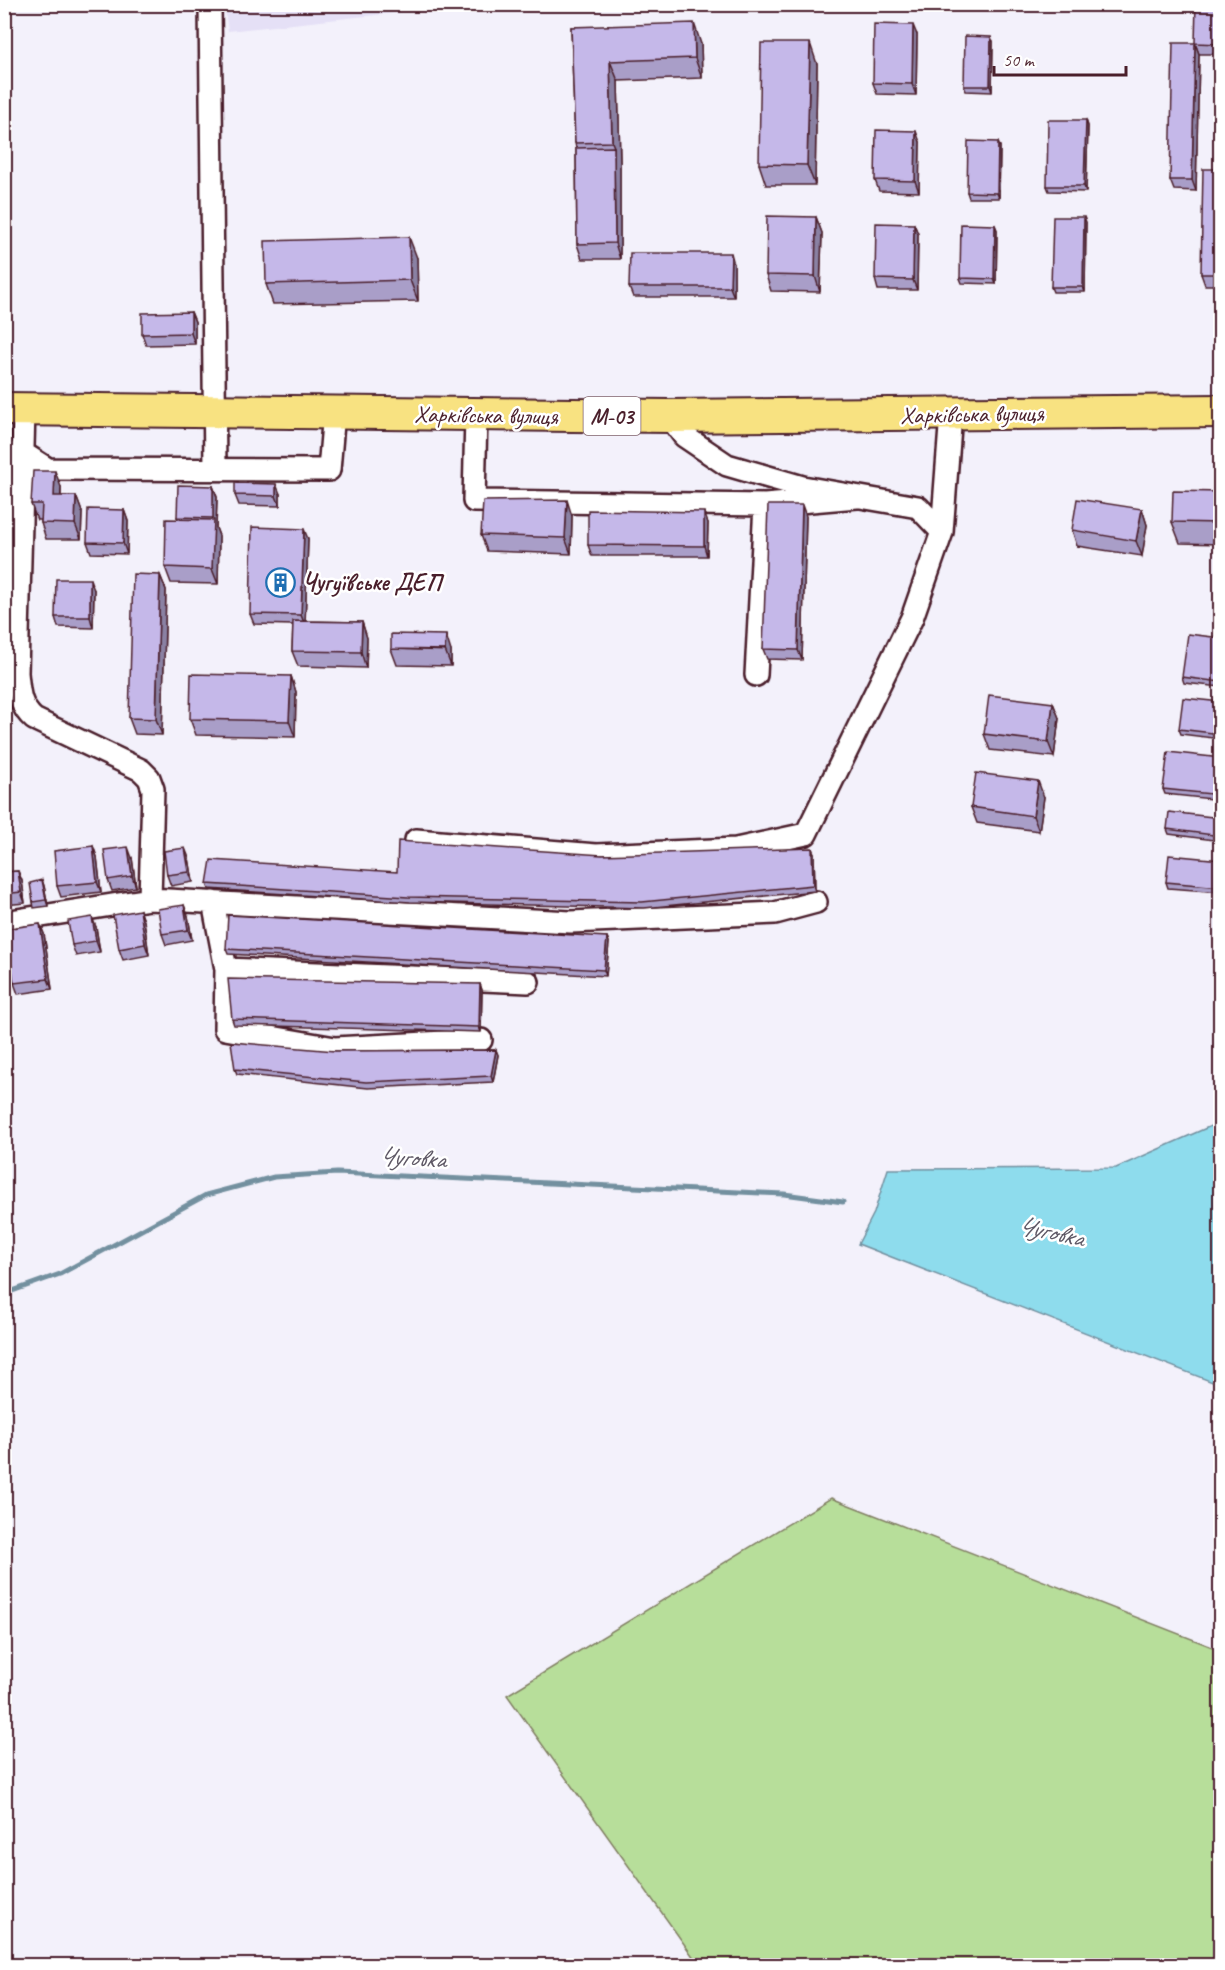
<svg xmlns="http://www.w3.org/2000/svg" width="1225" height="1970" font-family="Caveat,sans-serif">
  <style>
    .built { fill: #e5e0f6 }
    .green { fill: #b7de9a; stroke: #807e62; stroke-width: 1.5 }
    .water { fill: #8edced; stroke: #73909f; stroke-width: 1.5 }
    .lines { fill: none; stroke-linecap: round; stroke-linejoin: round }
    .stream { stroke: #73909f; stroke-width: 5 }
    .minor-casing { stroke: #4a1f2b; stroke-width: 26 }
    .highway-casing { stroke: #4a1f2b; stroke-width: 36 }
    .minor { stroke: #fff; stroke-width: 21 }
    .highway { stroke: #f8e281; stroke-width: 32 }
    .wall { fill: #a99ec8; stroke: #4a1f2b; stroke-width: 1.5 }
    .shaded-wall { fill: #8a81a3; stroke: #4a1f2b; stroke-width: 1.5 }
    .building { fill: #c5b8e9; stroke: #4a1f2b; stroke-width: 1.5 }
    .labels { text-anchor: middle; stroke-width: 5; stroke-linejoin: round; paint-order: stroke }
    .shield { fill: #fff; stroke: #80626b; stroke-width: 1.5 }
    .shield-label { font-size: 22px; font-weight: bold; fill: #4a1f2b }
    .street-label { font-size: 24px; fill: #4a1f2b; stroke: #fff }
    .poi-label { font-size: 24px; font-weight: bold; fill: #4a1f2b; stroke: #fff; text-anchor: start }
    .water-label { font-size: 26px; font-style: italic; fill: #5e5865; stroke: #fff }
  </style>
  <rect width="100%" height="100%" fill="#f3f1fb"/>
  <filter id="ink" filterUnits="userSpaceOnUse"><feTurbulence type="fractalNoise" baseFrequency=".0167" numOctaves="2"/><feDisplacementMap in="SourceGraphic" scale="12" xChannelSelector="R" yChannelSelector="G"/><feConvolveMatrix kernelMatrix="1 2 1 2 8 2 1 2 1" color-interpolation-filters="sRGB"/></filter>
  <g filter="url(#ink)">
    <path class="built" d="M224,4h243v1l-239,26z"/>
    <path class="green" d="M831,1498l389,152v315h-521l-192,-270z"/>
    <path class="water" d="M1220,1122v263l-362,-141 16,-31 14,-44 228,-1z"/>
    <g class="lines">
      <path class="stream" d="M4,1294l56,-20 146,-79 68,-18 63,-4 447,21 59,8"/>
      <defs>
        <path id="minor" d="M210,4l5,464
          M24,410l-7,263c2,18 2,33 17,46l107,51 8,8 4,11 -3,110
          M476,415l-2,86 291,4 92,-8
          M669,416l15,20 43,29 76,22 115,20 24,25
          M4,454l19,-1 25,16 281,1 5,-58
          M756,675l9,-170
          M416,840l180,15 140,-6 70,-15 106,-216 30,-86 9,-118
          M213,902l13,67 302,13
          M4,922l146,-23 421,23 204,-9 41,-11
          M226,969l-1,60 110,19 146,-8"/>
        <path id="highway" d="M4,409l665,7 551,-5"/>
      </defs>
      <use href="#minor" class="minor-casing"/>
      <use href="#highway" class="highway-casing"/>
      <use href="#minor" class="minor"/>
      <use href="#highway" class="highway"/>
    </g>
    <path class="wall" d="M1221,4v50h-22l-4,-11z
      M571,27l130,17 1,34 -84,3 2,81v97h-38l-5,-15 -1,-96 -1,-5z
      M917,35l-1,60 -39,-1 -4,-11z
      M993,42l-1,50 -26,-1 -2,-5z
      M1199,54l-3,137 -22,-1 -4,-10z
      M817,64l-2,121h-49l-7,-21z
      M1086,120l2,6 -2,66 -37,-1 -2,-5z
      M920,142l-1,50 -40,-1 -4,-11z
      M1000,147l-1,51h-30l-2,-6z
      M1221,169v116h-16l-4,-11z
      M816,217l6,16 -2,59 -49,-1 -5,-16z
      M1086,222l-1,70h-32l-2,-5z
      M914,224l4,10 -1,56h-39l-3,-11z
      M995,225l2,5 -1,54 -34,-1 -2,-5z
      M417,258l1,43 -145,3 -7,-20z
      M734,264v33h-101l-4,-10z
      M191,312l4,10v22l-49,1 -4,-11z
      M213,486l4,11 -1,31 3,8 -1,48 -47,-1 -6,-16 13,-48 -1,-2z
      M61,487v9h15l6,16 -1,27h-35l-5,-16v-3h-4l-6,-16z
      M1221,492v52l-41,-1 -8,-21z
      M280,494v12l-41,-1 -4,-10z
      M1142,509l5,16 -5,31 -65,-10 -5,-16z
      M124,510l4,11 -1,33 -36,-1 -4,-11z
      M572,516l-1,38 -84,-3 -6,-16z
      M806,516l-4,144 -35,-1 -4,-10z
      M708,523l-1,33h-115l-4,-11z
      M308,539l-3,82 57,1 5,16 -1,30 -68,-2 -6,-15 1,-26 -39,-1 -4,-10z
      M160,575l6,15 -4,145 -27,-1 -6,-16z
      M94,590l-1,38 -35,-1 -3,-10z
      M1221,638v49l-37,-4 -2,-6z
      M391,649l60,2v15l-54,-1z
      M291,676l5,16 -1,45 -99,-2 -6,-16z
      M1221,702v37l-40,-5 -2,-5z
      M1053,703l6,15 -5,39 -64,-7 -6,-16z
      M1221,758v42l-56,-6 -2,-5z
      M1044,797l-5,34 -62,-8 -6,-16z
      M1221,818v23l-52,-7 -2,-5z
      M93,846l4,11 4,35 -40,5 -4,-11z
      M814,853l1,38 -171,17 -234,-6 -201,-13 -2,-5 190,-12 205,-17z
      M132,858l4,29 -24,4 -4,-11z
      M189,858l4,24 -22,4 -4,-11z
      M1221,860v32l-53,-4 -2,-6z
      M18,871l4,10 3,22 -21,2v-33z
      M42,880l2,6 4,20 -14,2 -1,-6z
      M184,905l4,11 4,24 -26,5 -4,-11z
      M140,910l4,11 5,34 -26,5 -4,-11z
      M40,924l4,10 8,55 -34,5 -4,-11 -2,-11 -8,1v-44z
      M96,927l4,25 -24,4 -4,-11z
      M607,937l2,5 -3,34 -378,-22 -2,-5z
      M480,984l2,6 -1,42 -247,-7 -2,-6z
      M496,1050l2,5 -5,27 -125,6 -131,-14 -2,-5 100,-18z"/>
    <path class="shaded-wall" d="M694,23l7,21 1,34 -7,-20z
      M913,25l4,10 -1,60 -4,-11z
      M991,37l2,5 -1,50 -2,-6z
      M810,43l7,21 -2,121 -8,-20z
      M1195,43l4,11 -3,137 -4,-11z
      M610,61l8,20 2,81v97l-5,-16 -1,-96 -2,-5z
      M1086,120l2,6 -2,66 -2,-6z
      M916,131l4,11 -1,50 -4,-11z
      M998,142l2,5 -1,51 -2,-5z
      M816,217l6,16 -2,59 -5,-16z
      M1084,217l2,5 -1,70 -2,-5z
      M914,224l4,10 -1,56 -4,-10z
      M995,225l2,5 -1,54 -2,-5z
      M409,237l8,21 1,43 -8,-21z
      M731,253l3,11v33l-4,-10z
      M191,312l4,10v22l-4,-11z
      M55,471l6,16 -1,25 -6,-16z
      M4,483l2,4 1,44 -3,-6z
      M276,484l4,10v12l-4,-10z
      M213,486l4,11 -1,31 3,8 -1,48 -6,-15z
      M76,496l6,16 -1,27 -6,-15z
      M567,500l5,16 -1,38 -6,-16z
      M802,505l4,11 -4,144 -4,-10z
      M1142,509l5,16 -5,31 -6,-15z
      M124,510l4,11 -1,33 -4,-11z
      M704,512l4,11 -1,33 -3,-10z
      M304,529l4,10 -3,86 -4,-10z
      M160,575l6,15 -4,145 -6,-16z
      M90,579l4,11 -1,38 -3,-11z
      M362,622l5,16 -1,30 -5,-16z
      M446,635l5,16v15l-6,-16z
      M291,676l5,16 -1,45 -6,-16z
      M1053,703l6,15 -5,39 -6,-15z
      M1038,781l6,16 -5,34 -6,-15z
      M93,846l4,11 4,35 -4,-10z
      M128,847l4,11 4,29 -4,-11z
      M185,848l4,10 4,24 -4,-10z
      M812,848l2,5 1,38 -2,-6z
      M18,871l4,10 3,22 -4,-11z
      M42,880l2,6 4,20 -2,-6z
      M184,905l4,11 4,24 -4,-10z
      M140,910l4,11 5,34 -4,-11z
      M92,917l4,10 4,25 -4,-11z
      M40,924l4,10 8,55 -4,-10z
      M607,937l2,5 -3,34 -2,-6z
      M480,984l2,6 -1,42 -2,-5z
      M496,1050l2,5 -5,27 -2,-6z"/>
    <path class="building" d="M1196,4h25v40l-26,-1z
      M694,23l1,35 -85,3 2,81 -37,1 -4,-116z
      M874,24l39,1 -1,59 -39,-1z
      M965,36l26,1 -1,49h-26z
      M761,43h49l-3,122 -48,-1z
      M1173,43h22l-3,137h-22z
      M1048,120h38l-2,66h-37z
      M876,130l40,1 -1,50 -40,-1z
      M968,141l30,1 -1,51 -30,-1z
      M614,147l1,96 -38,1 -1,-96z
      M1203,169h18v105h-20z
      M767,216l49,1 -1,59 -49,-1z
      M1053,217h31l-1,70h-32z
      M876,223l38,1 -1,56 -38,-1z
      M961,224l34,1 -1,54 -34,-1z
      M409,237l1,43 -144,4 -1,-43z
      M630,253h101l-1,34h-101z
      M191,312v21l-49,1v-21z
      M33,471h22l-1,25h22l-1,28 -34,-1 1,-19h-11z
      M235,483l41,1v12l-41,-1z
      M178,485l35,1v32l-36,-1z
      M1173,491l48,1v31l-49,-1z
      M1077,499l65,10 -6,32 -64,-11z
      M567,500l-2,38 -84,-3 2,-34z
      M768,505h34l-4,145 -35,-1z
      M88,509l36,1 -1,33 -36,-1z
      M588,510l116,2v34l-116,-1z
      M166,519l48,1 -2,49 -47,-2z
      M252,527l52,2 -3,86 -51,-1z
      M133,574l27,1 -4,144 -27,-1z
      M56,579h34v38h-35z
      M293,621l69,1 -1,30 -69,-1z
      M391,634l55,1 -1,15 -54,-1z
      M1188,634l33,4v44l-39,-5z
      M191,674l100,2 -2,45 -99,-2z
      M989,695l64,8 -5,39 -64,-8z
      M1183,698l38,4v32l-42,-5z
      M1168,752l53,6v37l-58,-6z
      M976,773l62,8 -5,35 -62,-9z
      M1169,812l52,6v18l-54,-7z
      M398,841l204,14 210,-7 1,37 -171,17 -234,-5 -201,-13 4,-24 186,12z
      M93,846l4,36 -40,4 -3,-35z
      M128,847l4,29 -24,4 -4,-30z
      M185,848l4,24 -22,3 -3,-24z
      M1169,855l52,5v27l-55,-5z
      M18,871l3,21 -17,2v-22z
      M42,880l4,20 -13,2 -3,-19z
      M184,905l4,25 -26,4 -4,-25z
      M140,910l5,34 -26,5 -6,-34z
      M228,915l379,22 -3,33 -378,-21z
      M92,917l4,24 -24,4 -4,-24z
      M40,924l8,55 -34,4 -3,-21h-7v-33z
      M228,979l252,5 -1,43 -247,-8z
      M231,1042l104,9 161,-1 -5,26 -125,6 -131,-13z
      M11,1963l8,2h-9z"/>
  </g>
  <defs>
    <symbol id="building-ring" viewBox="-11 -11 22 22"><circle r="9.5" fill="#fff" stroke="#1f6fb2" stroke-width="1.5"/><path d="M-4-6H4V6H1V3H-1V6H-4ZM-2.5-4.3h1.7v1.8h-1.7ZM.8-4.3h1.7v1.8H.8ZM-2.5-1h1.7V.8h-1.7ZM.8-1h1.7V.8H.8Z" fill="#1f6fb2"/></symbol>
  </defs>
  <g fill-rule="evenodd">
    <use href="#building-ring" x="264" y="566" width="33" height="33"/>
  </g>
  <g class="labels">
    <rect class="shield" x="583.5" y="397" width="57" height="38" rx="4.5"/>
    <g class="shield-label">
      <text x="612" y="424">М-03</text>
    </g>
    <g class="street-label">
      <text transform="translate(972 414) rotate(-1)" y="8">Харківська вулиця</text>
      <text transform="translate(486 415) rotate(1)" y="8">Харківська вулиця</text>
    </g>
    <g class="poi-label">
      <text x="302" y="590">Чугуївське ДЕП</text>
    </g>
    <g class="water-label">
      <text transform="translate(412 1157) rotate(3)" y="9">Чуговка</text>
      <text transform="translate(1051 1231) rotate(12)" y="9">Чуговка</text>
    </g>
  </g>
  <rect width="1225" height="1970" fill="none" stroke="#fff" stroke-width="24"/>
  <rect x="12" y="12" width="1201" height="1946" fill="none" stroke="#4a1f2b" stroke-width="2" filter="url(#ink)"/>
  <path d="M994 66v9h132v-9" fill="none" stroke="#4a1f2b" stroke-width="3"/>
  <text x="1003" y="66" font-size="18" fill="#4a1f2b" stroke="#ffffff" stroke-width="4.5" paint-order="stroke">50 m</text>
</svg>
